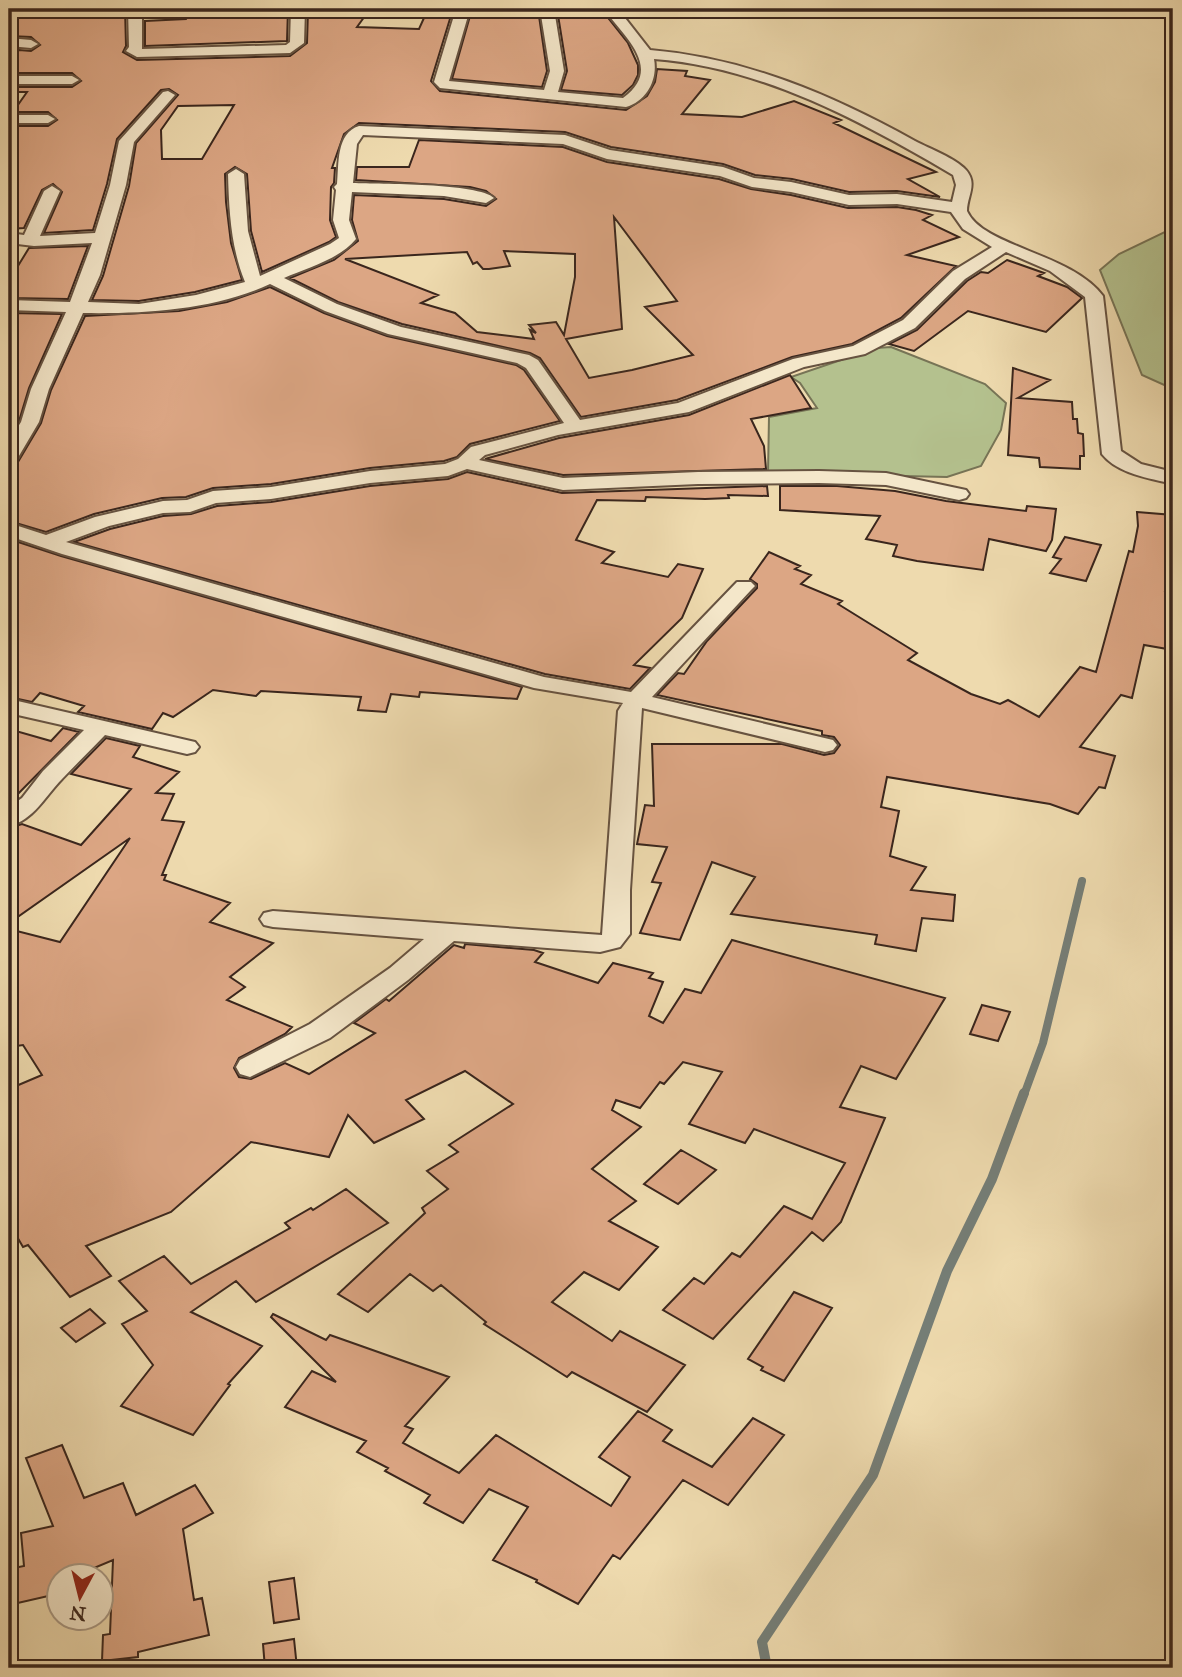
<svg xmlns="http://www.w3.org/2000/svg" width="1182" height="1677" font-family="'IM FELL Great Primer',serif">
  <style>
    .green { fill: #b4c18e; stroke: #777456; stroke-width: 2 }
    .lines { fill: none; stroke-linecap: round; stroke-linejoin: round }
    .stream-far1 { stroke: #757e77; stroke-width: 8 }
    .stream { stroke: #757e77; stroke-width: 10 }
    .building { fill: #dca684; stroke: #3a261d; stroke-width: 2; fill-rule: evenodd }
    .minor-casing { stroke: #675341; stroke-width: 4 }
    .minor { fill: #f4e7ca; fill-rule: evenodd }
  </style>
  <rect width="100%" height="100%" fill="#eedaae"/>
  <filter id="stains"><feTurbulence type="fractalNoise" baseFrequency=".00286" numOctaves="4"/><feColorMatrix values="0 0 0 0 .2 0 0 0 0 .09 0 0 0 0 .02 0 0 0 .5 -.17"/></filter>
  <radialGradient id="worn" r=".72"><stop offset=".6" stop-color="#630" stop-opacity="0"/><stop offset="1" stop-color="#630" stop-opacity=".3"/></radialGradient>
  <path class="green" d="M1173,228v161l-31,-14 -42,-105 19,-16z
    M891,347l94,37 21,19 -5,27 -20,36 -34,11 -179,-4 1,-56 48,-9 -17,-25 -9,-6 85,-29z"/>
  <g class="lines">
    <path class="stream-far1" d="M1024,1095l19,-52 39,-162"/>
    <path class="stream" d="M767,1668l-5,-26 111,-167 74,-204 45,-92 32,-86"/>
  </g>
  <path class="building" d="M125,9l1,37 -3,6 14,8 153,-4 17,-13 1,-33 62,-1 -13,18 62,2 9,-20h25l-22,72 9,10 186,19 21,-14 8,-14 2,-13 30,2 -2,5 25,4 -28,34 60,3 52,-16 47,19 -7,3 102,49 -28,7 32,18 -43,-6 -48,1 -57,-13 -37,-4 -32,-11 -112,-17 -46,-15 -206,-9 -15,11 -12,34h3l-1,15 -3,4 -1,33 6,17 -7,5 -67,30 -11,-41 -4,-57 -12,-7 -10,7 1,28 5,41 11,37 -47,12 -56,9 -47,-1 11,-24 26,-90 7,-43 42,-48 -9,-6 -8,1 -44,49 -10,45 -14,46 -49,3 18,-41 -9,-8 -11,6 -18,38 -15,1v-103h39l9,-6 -9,-8h-35l14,-20h-18v-5h63l9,-6 -9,-8h-63v-14l10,-9 12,1 9,-6 -9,-8 -22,-1v-25zM234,105l-32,54h-40l-1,-29 17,-24z
    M231,9h57l-1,32 -142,5v-25l41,-2 2,-3 41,1z
    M472,9h66l9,62 -5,16 -90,-8z
    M557,9l1,2 43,-2 27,34 10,22v10l-5,10 -11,10 -61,-5 6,-19z
    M419,140l144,7 44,15 112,17 32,10 40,6 57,13 49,-1 19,3 16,5 -9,5 36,17 -52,18 49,11 -55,52 -49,26 -60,13 -115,43 -96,17 -41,-59 -10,-5 -128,-29 -64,-22 -48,-24 44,-18 24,-19 -6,-21 2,-25 90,4 42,7 10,-7 -10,-8 -16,-4 -114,-7 1,-13h52zM614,217l63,84 -32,6 48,48 -61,15 -43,8 -23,-39 56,-10zM504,251l71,3v23l-11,58 -8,-13 -27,3 7,8 -6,-3 4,9 -57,-7 -22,-19 -34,-10 17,-8 -93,-36 122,-7 6,12 4,-2 6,7h6l21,-3z
    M88,246l-20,53 -59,-1v-24h4l16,-26z
    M1007,260l37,13 -6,3 29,11 15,11 -36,34 -78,-21 -54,40 -25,-7 28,-14 50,-49 14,-9 7,1z
    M270,287l54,26 63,23 129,29 8,5 36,51 -90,23 -13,13 -13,4 -74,7 -99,16 -58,4 -27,9 -24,1 -68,16 -48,18 -37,-11v-56l9,-3 23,-39 10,-33 34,-74 94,-5 48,-9z
    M9,313l53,1 -33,74 -10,33 -10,15z
    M1013,368l37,12 -32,18 54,4 1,17h4l1,14 5,1 1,22h-4v13l-40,-2 -1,-9 -31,-3z
    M790,375l21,33 -60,11 13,27 2,23 -203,6 -78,-16 74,-21 130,-23z
    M467,472l95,21 205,-7 1,10 -40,-1 1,3 -24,1 -59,-2 -1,4 -48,-1 -21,40 38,12 -12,11 66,14 10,-13 25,5 -21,49 -48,47 16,3 -20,21 -85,-15 -471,-132 36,-13 53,-13 28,-2 26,-8 54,-4 99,-16 78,-7z
    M780,486h57l58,5 51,10 80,10 1,-5 29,3 -4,31 -6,11 -57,-12 -6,31 -66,-9 -24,-5 4,-11 -31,-6 14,-23 -100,-6z
    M1137,512l36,3v38l-8,38 8,1v58l-29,-5 -12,53 -11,-3 -41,52 35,9 -10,32 -6,-1 -21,27 -28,-10 -163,-27 -6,30 18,4 -9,45 36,11 -15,23 44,5 -2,26 -31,-3 -6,33 -41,-7 2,-9 -146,-21 24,-37 -43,-15 -32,78 -40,-7 21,-50 -9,-1 15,-35 -30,-3 8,-39 9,1 -2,-62h130l42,11 10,-2 6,-8 -6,-8 -12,-2v-4l-165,-36 21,-22 6,1 23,-33 50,-53v-4l-7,-5 19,-27 31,14 -5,3 16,6 -10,9 41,17 -4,3 79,49 -9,7 63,34 29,10 8,-4 31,17 41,-50 16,5 33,-121 4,1 5,-26z
    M1065,537l36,8 -15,36 -36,-8 11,-14 -8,-2z
    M9,539l52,17 461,131 -5,12 -97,-7 -1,5 -28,-3 -5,18 -28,-2 3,-13 -100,-6 -5,5 -43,-6 -40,27 -10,-4 -11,16 -74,-17 6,-6 -44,-13 -8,9 -23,-5z
    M63,728l16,4 -70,71v-74l42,12z
    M106,738l34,8 -7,11 46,15 -23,21 18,1 -12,26 22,2 -22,53h4l-2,5 66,23 -20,19 63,21 -43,34 15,10 -18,13 65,27 -7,7 -46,24 -5,10 5,9 12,2 34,-16 24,11 66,-41 -21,-10 32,-24 3,2 65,-56 10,3 1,-4 69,6 9,3 -8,9 63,21 15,-20 40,10 -4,5 14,4 -14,34 14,7 22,-34 16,4 31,-53 213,58 -49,81 -35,-13 -21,41 45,11 -44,104 -18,19 -11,-9 -99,107 -50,-29 31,-32 10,6 28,-31 8,4 44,-51 28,13 33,-56 -91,-34 -9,14 -56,-19 33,-52 -39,-10 -19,22 -4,-2 -20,26 -24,-8 -4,10 29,17 -49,42 44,32 -27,20 49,26 -39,43 -35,-18 -32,30 60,39 8,-10 65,34 -38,47 -75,-40 -5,5 -83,-53 2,-2 -45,-37 -8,6 -23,-17 -42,38 -30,-18 87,-81 -3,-5 26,-19 -21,-18 31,-19 -9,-7 64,-41 -48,-33 -59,29 18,19 -50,24 -26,-28 -19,42 -78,-15 -80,70 -85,34 25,30 -41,21 -42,-52 -5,2 -14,-24v-134l33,-14 -19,-30 -14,2v-118l51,13 70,-104 -121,85v-95l13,-4 59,21 50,-56 -60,-15z
    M982,1005l28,7 -12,29 -28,-7z
    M681,1150l35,20 -38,34 -34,-20z
    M346,1189l42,34 -132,79 -20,-21 -45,31 71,34 -34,38 2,1 -37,50 -72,-29 32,-41 -31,-41 25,-13 -28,-30 45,-25 27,28 99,-56 -5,-5 26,-15 2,2z
    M794,1292l38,16 -48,73 -23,-11 2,-3 -15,-8z
    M90,1309l15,14 -29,19 -15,-14z
    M273,1314l53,26 4,-5 119,42 -44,49 8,3 -10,14 56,30 37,-38 115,71 19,-29 -31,-20 39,-46 34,19 -9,11 49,26 41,-49 31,17 -56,70 -45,-25 -63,79 -7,-4 -35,49 -42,-22 1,-2 -44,-20 35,-53 -39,-18 -26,34 -39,-20 6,-8 -45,-24 3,-3 -31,-16 9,-11 -81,-34 27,-36 24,11 -65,-65z
    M62,1445l22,53 39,-15 13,32 59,-30 18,28 -30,16 11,71 8,-2 7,37 -71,17v5l-36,4 1,-26 7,-1 3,-74 -38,16h-15v6l-5,1 2,11 -48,11v-36l15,-3 -3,-33 32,-7 -27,-68z
    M294,1578l5,41 -25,4 -5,-41z
    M294,1639l3,29h-32l-2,-24z"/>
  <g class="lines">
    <defs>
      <path id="minor" d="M128,9h14v40l144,-4 4,-3 1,-33h14l-1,34 -14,10 -153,4 -11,-6 3,-4z
        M383,9h42l-7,4 -30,2 -5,-1z
        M456,9h14l-21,72 95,9 6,-19 -10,-62h14l10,62 -6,21 65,6c41,-30 2,-60 -19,-89h14l32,41c96,8 182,45 265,91 15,8 40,17 51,29 12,14 1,26 1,41 16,36 104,42 136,85l18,155 20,13 32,8v12c-24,-6 -55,-10 -71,-30l-17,-157 -35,-26 -44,-19 -41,27 -50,49 -50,26 -61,13 -115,45 -131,23 -73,20 -6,5 84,18 135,-6 121,-1 67,2 80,17 3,4 -3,4 -7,2 -73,-15 -67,-2 -121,1 -135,6 -96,-21 -19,7 -78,7 -99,16 -55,4 -26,9 -27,1 -54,13 -43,16 478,135 87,15 106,-110h14l4,4 -4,4 -99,107 181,43 4,5 -4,5 -8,2 -183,-44 -12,182v44l-10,13 -20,5 -146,-11 -46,39 -78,58 -80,39 -10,-3 -4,-7 4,-7 70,-36 80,-56 34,-29 -151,-12 -9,-2 -4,-6 4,-6 9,-2 329,24 16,-224 5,-8 -89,-15 -472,-134 -53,-18v-13l37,12 49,-18 68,-16 24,-1 26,-9 58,-4 99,-16 75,-7 13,-5 13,-12 93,-24 -38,-55 -9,-5 -129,-29 -63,-23 -55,-27c-55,26 -127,30 -187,29l-34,76 -10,33 -23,39 -7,2v-22l12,-19 10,-33 35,-77 -57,-2v-10l61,2 22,-59 -58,3 -25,-3v-10l15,2 20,-44 8,-5 8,5 -20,45 55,-3 15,-48 9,-44 44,-49 5,-1 7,4 -41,47 -8,43 -26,90 -12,27 51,2 57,-9 49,-13c-14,-34 -16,-71 -17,-108l8,-5 8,5 4,57 12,45 70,-32 9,-6 -6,-18 3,-30 -2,-3 3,-3c2,-20 -1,-51 22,-58l206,9 45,15 113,17 31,11 37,4 58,13 48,-1 55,8 4,-17 -3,-10c-92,-54 -191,-108 -299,-116 4,20 -7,42 -28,48l-186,-19 -6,-6zM363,135l200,9 44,15 113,17 32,11 39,5 58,13 48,-1 54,8 12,17 29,18 -39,24 -50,49 -50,26 -60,13 -115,44 -98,17 -42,-60 -9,-5 -128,-28 -64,-23 -53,-26c23,-10 56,-19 72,-39l-7,-19 3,-28 92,4 42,7 8,-5c-15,-15 -115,-14 -141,-15l4,-39z
        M9,38l22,2 7,4 -7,4 -22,-2z
        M9,76h63l7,4 -7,4h-63z
        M9,115h39l7,4 -7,4h-39z
        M9,699l186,43 4,5 -4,5 -8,2 -82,-19c-14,15 -29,29 -43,44 -17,17 -28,41 -53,47v-19l13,-9 21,-27 41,-41 -75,-17z"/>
    </defs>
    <use href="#minor" class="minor-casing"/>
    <use href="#minor" class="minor"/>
  </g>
  <rect width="1182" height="1677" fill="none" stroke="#eedaae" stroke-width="35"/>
  <rect x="10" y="10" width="1161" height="1656" fill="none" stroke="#3a261d" stroke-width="3.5"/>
  <rect x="18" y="18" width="1147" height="1642" fill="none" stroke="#3a261d" stroke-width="2"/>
  <g transform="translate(80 1597) rotate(187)"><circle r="33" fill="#f4e7ca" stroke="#aa9a85" stroke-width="2"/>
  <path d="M0-5L12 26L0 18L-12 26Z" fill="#8f2418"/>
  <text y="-10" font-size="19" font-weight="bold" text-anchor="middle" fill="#3a261d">N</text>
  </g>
  <rect width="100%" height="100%" filter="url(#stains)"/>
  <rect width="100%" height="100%" fill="url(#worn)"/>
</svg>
